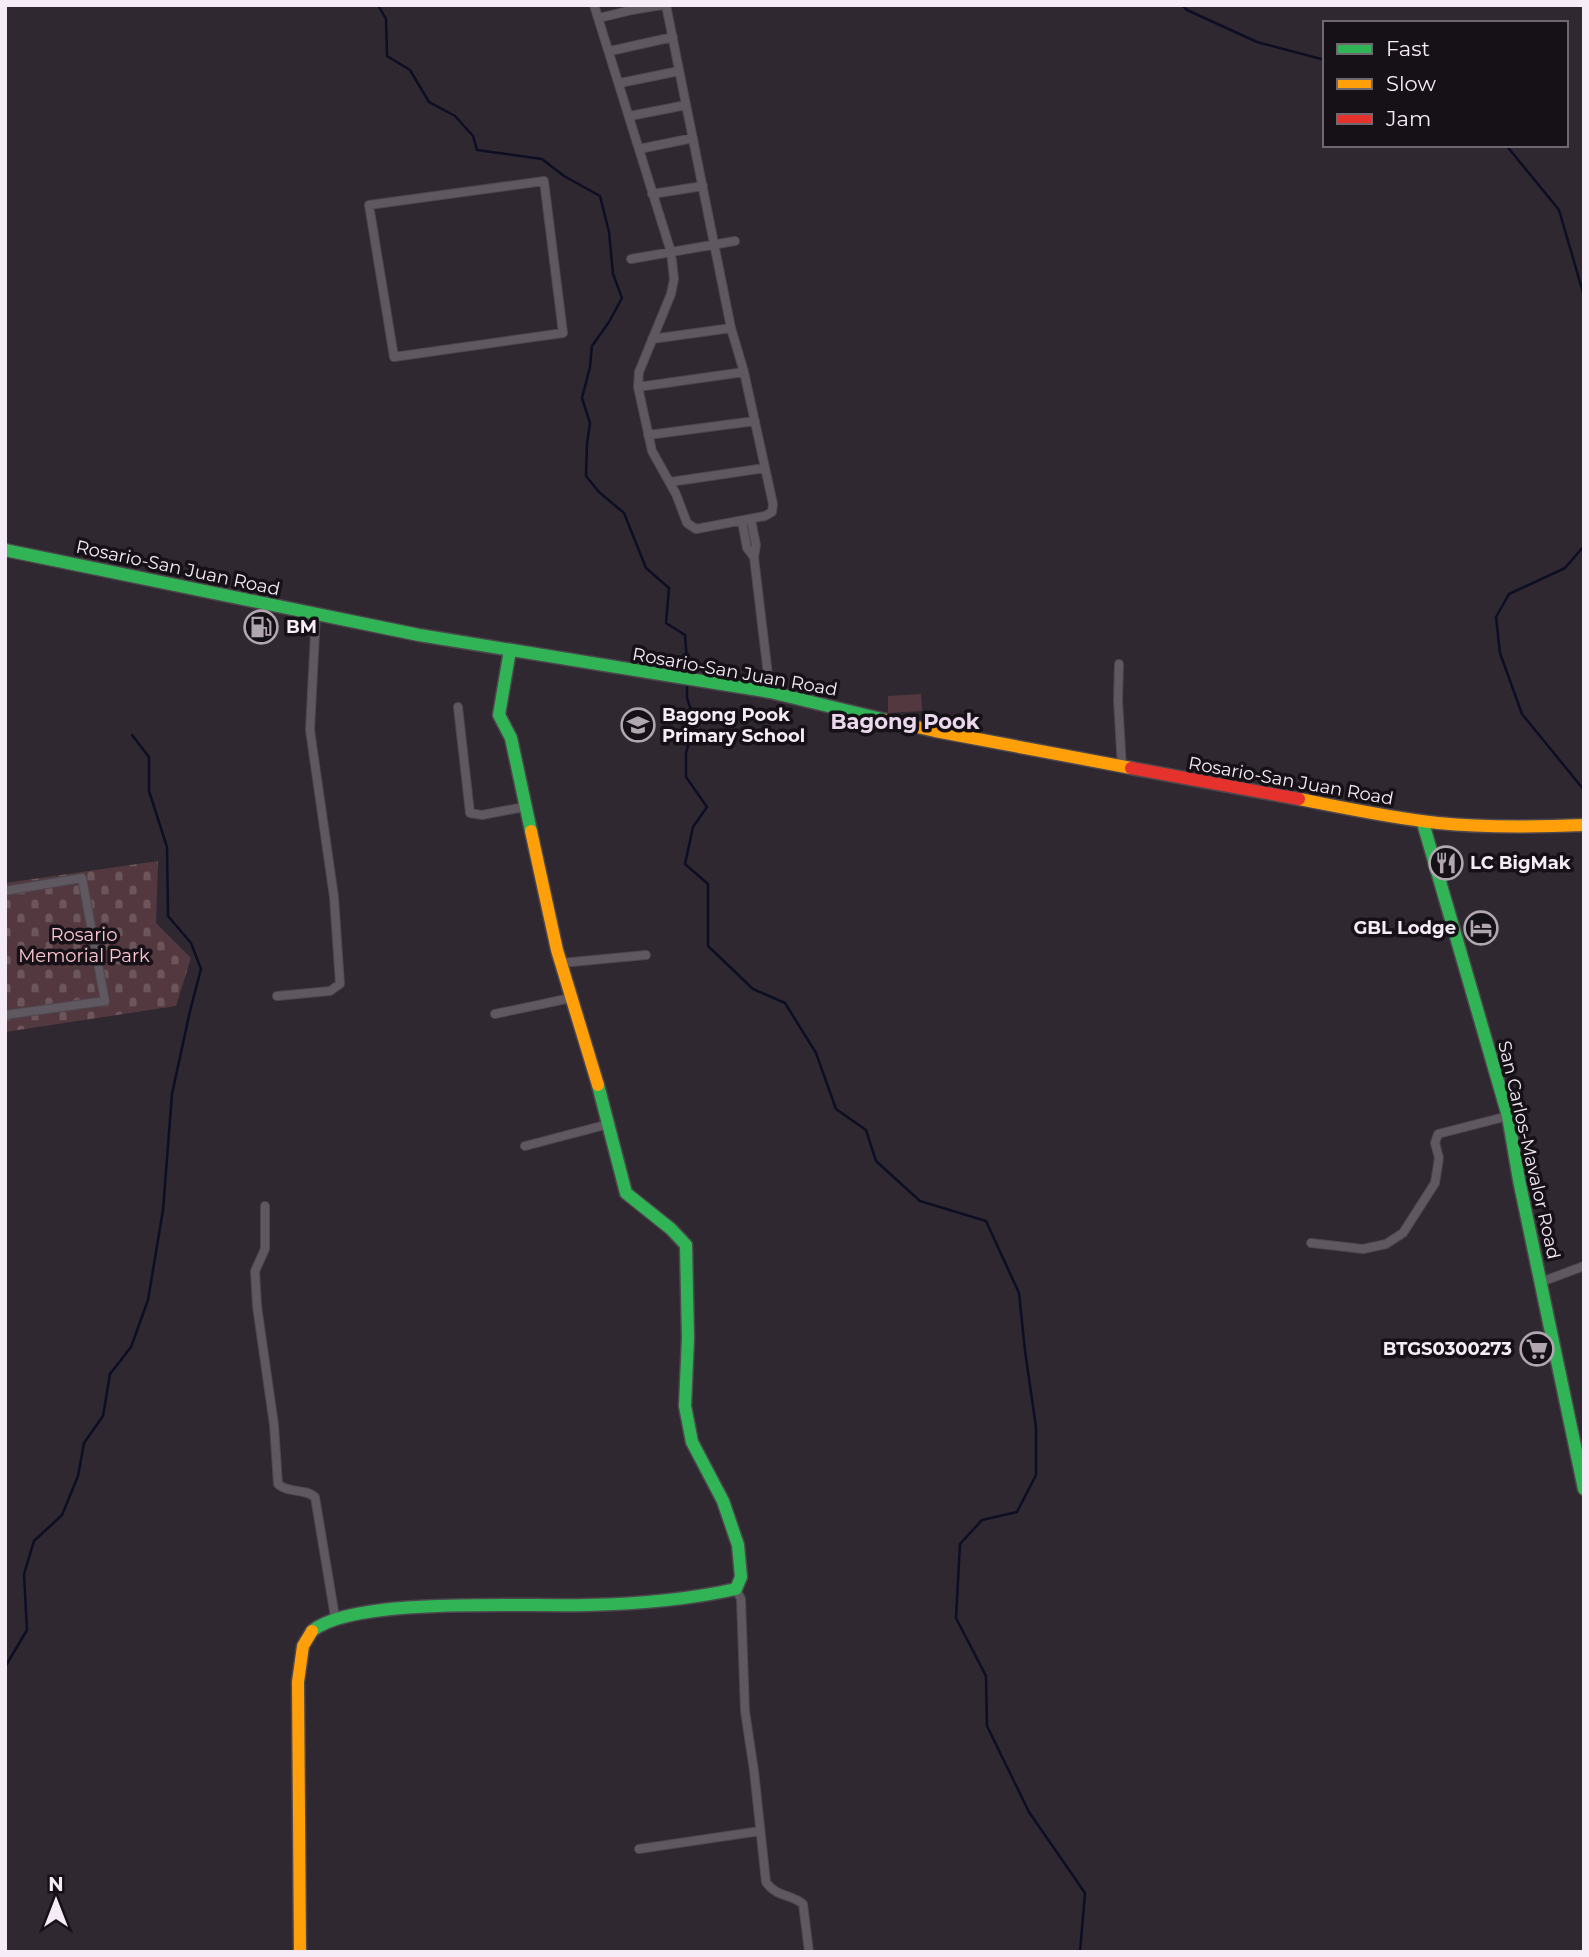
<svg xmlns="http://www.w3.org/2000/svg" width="1589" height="1957" font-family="Montserrat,sans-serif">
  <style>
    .green { fill: #54383f }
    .cemetery { fill: url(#cemetery-stones) }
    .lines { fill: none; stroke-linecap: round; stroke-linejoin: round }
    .stream { stroke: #0d0e24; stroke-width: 2.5 }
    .street-casing { stroke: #4c464d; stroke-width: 10 }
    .fast-casing { stroke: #4c464d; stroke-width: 15 }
    .slow-casing { stroke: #4c464d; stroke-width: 15 }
    .jam-casing { stroke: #4c464d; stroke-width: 15 }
    .street { stroke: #5f5860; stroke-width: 8 }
    .fast { stroke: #30b455; stroke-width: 12 }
    .slow { stroke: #ff9f0a; stroke-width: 12 }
    .jam { stroke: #e5322d; stroke-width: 12 }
    .labels { text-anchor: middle; stroke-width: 7; stroke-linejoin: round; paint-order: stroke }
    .street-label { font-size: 18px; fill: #f6ecf7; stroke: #161017 }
    .poi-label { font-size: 18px; font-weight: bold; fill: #f6ecf7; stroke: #161017; text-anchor: start }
    .park-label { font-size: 18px; fill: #fdc7d2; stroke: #161017 }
    .quarter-label { font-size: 21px; font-weight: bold; fill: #ebd8ed; stroke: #161017 }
  </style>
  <defs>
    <pattern id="cemetery-stones" width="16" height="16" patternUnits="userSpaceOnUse" patternTransform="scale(1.75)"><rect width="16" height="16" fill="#54383f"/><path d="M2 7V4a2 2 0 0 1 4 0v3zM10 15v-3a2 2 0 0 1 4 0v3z" fill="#6d555c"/></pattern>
  </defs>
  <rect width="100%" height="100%" fill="#2f2830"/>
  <path class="green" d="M921,694l1,17 -34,2v-17z"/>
  <path class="cemetery" d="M158,861l-2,62 35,35 -15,48 -171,26v-149z"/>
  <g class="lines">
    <path class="stream" d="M378,5l8,14 1,37 23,14 19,32 26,14 18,20 4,14 65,9 22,17 36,20 9,36 4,42 9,24 -13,24 -17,24 -2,21 -8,31 8,25 -3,21 -1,32 13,16 25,21 22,55 23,20 -3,35 19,12 3,40
      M1182,5l5,5 70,32 68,18
      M1506,145l53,65 25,86
      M1584,546l-19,22 -56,26 -13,23 4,36 22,61 62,76
      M687,685v13l8,24 -9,31v24l21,30 -14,20 -8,37 23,20v62l45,43 32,14 31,50 20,56 30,21 10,31 44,40 66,20 33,72 6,58 11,76v48l-19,37 -35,8 -22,24 -4,74 30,58 1,50 42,86 56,81 -5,59
      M5,1667l22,-37 -3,-56 10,-33 28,-26 16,-39 6,-33 19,-27 7,-42 21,-27 17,-47 15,-90 9,-116 18,-83 11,-42 -10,-26 -23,-27 -1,-69 -18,-56v-34l-17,-22"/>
    <defs>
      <path id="street" d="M594,5l77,247 3,27 -3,15 -32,78 -1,15 14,64 24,43 11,29 9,6 69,-13 7,-4 1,-8 -29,-132 -13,-44 -65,-323
        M599,18l33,-8 30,-5
        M610,51l63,-14
        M620,83l59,-12
        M630,116l56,-11
        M639,149l54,-11
        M544,181l19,152 -169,24 -25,-152z
        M652,194l51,-8
        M631,259l104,-18
        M652,339l79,-11
        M638,387l106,-15
        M648,435l107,-14
        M670,482l95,-14
        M751,520l5,25 -2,12 16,135
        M742,521l5,27 7,9
        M1119,664l-1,36 4,68
        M458,707l12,106 12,2 42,-8
        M5,891l77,-13 23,123 -100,14
        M561,963l85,-8
        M277,996l53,-5 10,-7 -6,-87 -24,-167 6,-116
        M495,1014l76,-16
        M525,1146l84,-22
        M265,1206v43l-10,22 2,35 17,119 4,59c11,10 27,4 37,13l20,120
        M1311,1243l52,6 23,-5 17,-11 32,-50 4,-25 -4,-15 3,-9 70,-18
        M1541,1282l43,-16
        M736,1589l5,10 4,112 9,60 12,111c10,15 25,12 37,22l6,48
        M639,1849l121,-18"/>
      <path id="fast" d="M5,550l414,85 351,57 116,28
        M510,650l-11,65 12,23 20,93
        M1423,823l85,293 11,64 65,309
        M312,1631c42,-35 215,-24 275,-26 46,-1 104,-6 149,-16l5,-12 -3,-32 -15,-44 -31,-59 -7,-36 3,-68 -2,-93 -15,-16 -45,-36 -28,-108"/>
      <path id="slow" d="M886,720l49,11 196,37
        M1299,799c46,9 92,19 139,24 48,5 97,4 146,2
        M531,831l26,119 41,135
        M300,1952l-2,-270 5,-36 9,-15"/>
      <path id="jam" d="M1131,768l168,31"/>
    </defs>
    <use href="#street" class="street-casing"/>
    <use href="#fast" class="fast-casing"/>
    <use href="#slow" class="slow-casing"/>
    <use href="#jam" class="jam-casing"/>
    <use href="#street" class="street"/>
    <use href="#fast" class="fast"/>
    <use href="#slow" class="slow"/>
    <use href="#jam" class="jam"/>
  </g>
  <defs>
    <symbol id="fuel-ring" viewBox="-11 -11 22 22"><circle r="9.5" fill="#161017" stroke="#b0a7b1" stroke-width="1.5"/><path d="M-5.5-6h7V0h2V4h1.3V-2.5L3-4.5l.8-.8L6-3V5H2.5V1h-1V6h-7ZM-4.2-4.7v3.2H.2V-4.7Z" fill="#b0a7b1"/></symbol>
    <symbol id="school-ring" viewBox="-11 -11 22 22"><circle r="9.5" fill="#161017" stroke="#b0a7b1" stroke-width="1.5"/><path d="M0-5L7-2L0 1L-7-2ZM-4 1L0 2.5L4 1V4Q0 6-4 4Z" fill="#b0a7b1"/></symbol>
    <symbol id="restaurant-ring" viewBox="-11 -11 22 22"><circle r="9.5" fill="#161017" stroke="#b0a7b1" stroke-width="1.5"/><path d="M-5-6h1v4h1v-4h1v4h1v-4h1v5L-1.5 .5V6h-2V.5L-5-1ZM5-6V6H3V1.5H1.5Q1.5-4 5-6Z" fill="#b0a7b1"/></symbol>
    <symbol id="hotel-ring" viewBox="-11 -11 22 22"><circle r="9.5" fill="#161017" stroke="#b0a7b1" stroke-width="1.5"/><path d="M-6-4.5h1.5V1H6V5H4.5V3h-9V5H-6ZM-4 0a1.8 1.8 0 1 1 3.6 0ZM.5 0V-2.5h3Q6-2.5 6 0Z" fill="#b0a7b1"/></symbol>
    <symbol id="supermarket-ring" viewBox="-11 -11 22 22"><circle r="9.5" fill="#161017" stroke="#b0a7b1" stroke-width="1.5"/><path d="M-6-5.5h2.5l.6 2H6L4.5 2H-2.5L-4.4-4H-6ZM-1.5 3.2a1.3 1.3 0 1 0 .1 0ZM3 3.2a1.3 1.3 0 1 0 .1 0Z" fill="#b0a7b1"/></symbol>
  </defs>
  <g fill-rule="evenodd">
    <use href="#fuel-ring" x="242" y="608" width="38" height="38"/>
    <use href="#school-ring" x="619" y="706" width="38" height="38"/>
    <use href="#restaurant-ring" x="1427" y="844" width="38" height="38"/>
    <use href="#hotel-ring" x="1462" y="909" width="38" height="38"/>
    <use href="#supermarket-ring" x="1518" y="1330" width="38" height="38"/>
  </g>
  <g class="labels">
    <g class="street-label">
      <text transform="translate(178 568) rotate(12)" y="6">Rosario-San Juan Road</text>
      <text transform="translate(735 672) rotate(10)" y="6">Rosario-San Juan Road</text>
      <text transform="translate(1291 781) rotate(10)" y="6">Rosario-San Juan Road</text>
      <text transform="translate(1529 1150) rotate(77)" y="6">San Carlos-Mavalor Road</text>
    </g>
    <g class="poi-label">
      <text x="286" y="633">BM</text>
      <text x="662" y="721">Bagong Pook<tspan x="662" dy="21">Primary School</tspan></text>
      <text x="1470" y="869">LC BigMak</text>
      <text x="1456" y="934" text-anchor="end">GBL Lodge</text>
      <text x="1512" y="1355" text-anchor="end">BTGS0300273</text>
    </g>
    <g class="park-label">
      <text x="84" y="941">Rosario<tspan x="84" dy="21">Memorial Park</tspan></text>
    </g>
    <g class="quarter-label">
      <text x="905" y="729">Bagong Pook</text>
    </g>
  </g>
  <rect width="1589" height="1957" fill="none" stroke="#f6ecf7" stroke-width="14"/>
  <rect x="1323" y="21" width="245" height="126" fill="#161017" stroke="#706871" stroke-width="2"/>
  <rect x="1337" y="44" width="35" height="10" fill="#30b455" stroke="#706871" stroke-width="2"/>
  <text x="1386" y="56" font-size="21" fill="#f6ecf7">Fast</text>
  <rect x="1337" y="79" width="35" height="10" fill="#ff9f0a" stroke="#706871" stroke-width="2"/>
  <text x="1386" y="91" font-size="21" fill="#f6ecf7">Slow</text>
  <rect x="1337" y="114" width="35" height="10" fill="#e5322d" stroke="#706871" stroke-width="2"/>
  <text x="1386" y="126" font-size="21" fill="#f6ecf7">Jam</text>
  <g transform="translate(56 1901)" stroke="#161017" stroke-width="5" paint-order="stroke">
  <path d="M0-5L12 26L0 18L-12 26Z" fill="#f6ecf7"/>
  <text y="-10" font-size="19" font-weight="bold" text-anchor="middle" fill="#f6ecf7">N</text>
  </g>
</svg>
